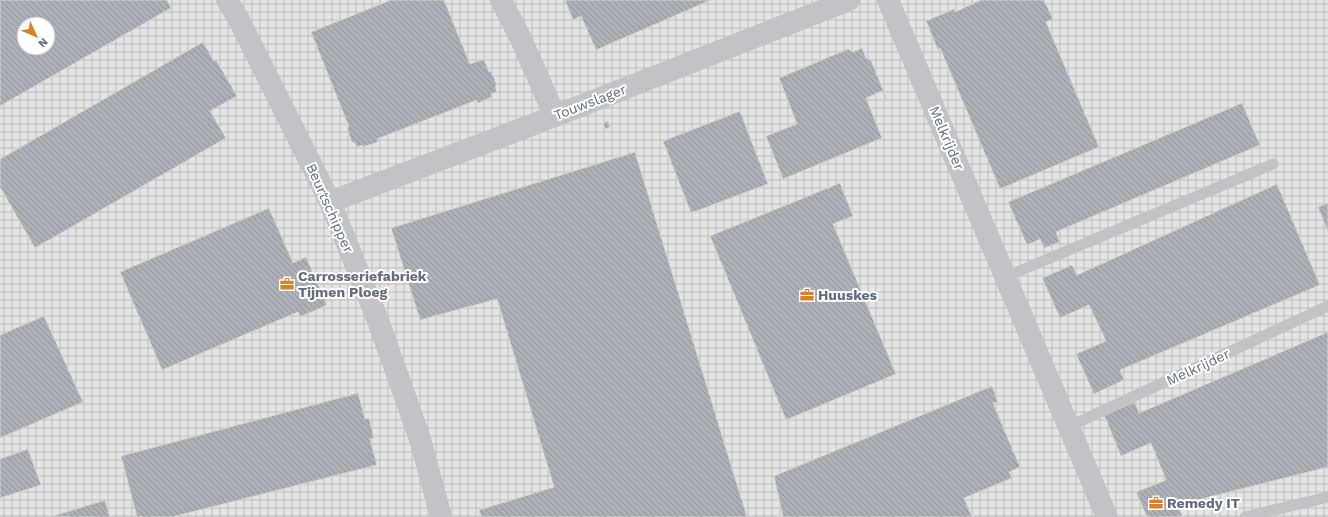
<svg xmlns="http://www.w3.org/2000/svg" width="1328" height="517" font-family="'Work Sans',sans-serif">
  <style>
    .industrial { fill: url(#industrial-grid); fill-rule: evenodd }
    .building { fill: url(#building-back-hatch); stroke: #d4d5d2; fill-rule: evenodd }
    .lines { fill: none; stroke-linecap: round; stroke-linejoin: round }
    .lane { stroke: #c1c3c7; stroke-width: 11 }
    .street { stroke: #c1c3c7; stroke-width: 22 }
    .labels { text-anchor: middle; stroke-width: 4; stroke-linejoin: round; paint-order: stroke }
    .street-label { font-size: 14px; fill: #636c80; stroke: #fff }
    .poi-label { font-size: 14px; font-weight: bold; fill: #636c80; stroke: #fff; text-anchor: start }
  </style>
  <defs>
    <pattern id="industrial-grid" width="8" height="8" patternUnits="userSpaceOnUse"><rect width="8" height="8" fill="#e3e4e3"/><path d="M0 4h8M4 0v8" fill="none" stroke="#bcbdbd"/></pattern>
    <pattern id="building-back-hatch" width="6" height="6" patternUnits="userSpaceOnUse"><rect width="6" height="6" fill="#acb0b7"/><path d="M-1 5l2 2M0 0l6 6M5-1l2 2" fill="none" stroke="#90939a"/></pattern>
  </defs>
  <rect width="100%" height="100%" fill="#f3f4ef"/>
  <path class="industrial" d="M0,0h1328v517h-1328zM24,24h24v24h-24z"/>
  <path class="building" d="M0,0h167l4,8 -171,98zM24,24h24v24h-24z
    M391,0h53l26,64 14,-5 5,13 2,-1 6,15h-2l2,6 -6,2 1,3 -14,6 -1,-3 -100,39 1,3 -15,5 -1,-2 -5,2 -3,-5 -2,1 -5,-15 2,-1 -38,-95z
    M565,0h146l-115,50 -15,-34 -8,4z
    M981,0h63l9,19 -7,3 53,125 -99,42 -60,-141 -2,2 -12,-29 28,-12 1,3z
    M203,42l11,19 2,-1 21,36 -27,15 16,27 -191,110 -35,-61v-28z
    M862,48l4,10 5,2 16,40 -1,1 -4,-10 -16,7 16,40 -99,41 -17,-43 31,-12 -18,-46 69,-29 5,3z
    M1242,103l18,42 -204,87 4,10 -16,6 -4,-9 -13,6 -19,-43z
    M740,111l28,73 -77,29 -28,-72z
    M608,121l2,6 -5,2 -2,-6z
    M635,152l112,365h-266l-2,-7 75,-23 -57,-188 -77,21 -29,-92z
    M840,183l13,33 -20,8 63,150 -110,46 -76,-184z
    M1277,184l43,101 -200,85 4,10 -30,14 -18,-40 30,-13 -17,-36 -29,13 -18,-40 30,-13 5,10z
    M1328,203v29l-10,-25z
    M269,208l24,55 13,-6 21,48 -27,12 -2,-5 -136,58 -42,-98z
    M44,316l39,86 -83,36v-103z
    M1328,332v135l-150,38 4,10 -3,2h-32l-11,-25 30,-12 -15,-37 -30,13 -17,-41 31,-13 4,11z
    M992,386l6,16 -5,1 27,64 -11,5 3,6 -48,20 8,19h-189l-9,-41z
    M358,393l7,26 4,-1 5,20 -4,1 7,26 -205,52h-35l-16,-61z
    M28,449l13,36 -41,13v-39z
    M105,500l5,17h-60z"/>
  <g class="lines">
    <path class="lane" d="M1005,277l268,-113
      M1068,427l260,-121
      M1245,517l83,-20"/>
    <path class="street" d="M227,0l11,18 92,184 49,121 41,116 21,78
      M501,0l20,39 34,77
      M888,0l219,517
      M330,202l225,-86 294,-116"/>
  </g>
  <defs>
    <symbol id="office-bare" viewBox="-9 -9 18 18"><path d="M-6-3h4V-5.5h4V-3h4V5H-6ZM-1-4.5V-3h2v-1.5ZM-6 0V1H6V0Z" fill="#df7f24" stroke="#fff" stroke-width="2.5" paint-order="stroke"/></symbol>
  </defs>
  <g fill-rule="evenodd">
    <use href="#office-bare" x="277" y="274" width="20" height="20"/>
    <use href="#office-bare" x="797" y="285" width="20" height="20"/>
    <use href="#office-bare" x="1146" y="493" width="20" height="20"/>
  </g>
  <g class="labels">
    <g class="street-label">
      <text transform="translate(590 102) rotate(-21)" y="5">Touwslager</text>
      <text transform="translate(947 138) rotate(67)" y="5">Melkrijder</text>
      <text transform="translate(330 208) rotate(66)" y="5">Beurtschipper</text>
      <text transform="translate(1198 367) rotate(-25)" y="5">Melkrijder</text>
    </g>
    <g class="poi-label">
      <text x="298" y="281">Carrosseriefabriek<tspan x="298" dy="16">Tijmen Ploeg</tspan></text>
      <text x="818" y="300">Huuskes</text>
      <text x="1167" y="508">Remedy IT</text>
    </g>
  </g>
  <g transform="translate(36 36) rotate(134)"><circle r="19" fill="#ffffff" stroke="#c1c4cc"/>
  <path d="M0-3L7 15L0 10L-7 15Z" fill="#df7f24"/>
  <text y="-6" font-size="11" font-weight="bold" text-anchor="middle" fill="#636c80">N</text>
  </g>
</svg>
